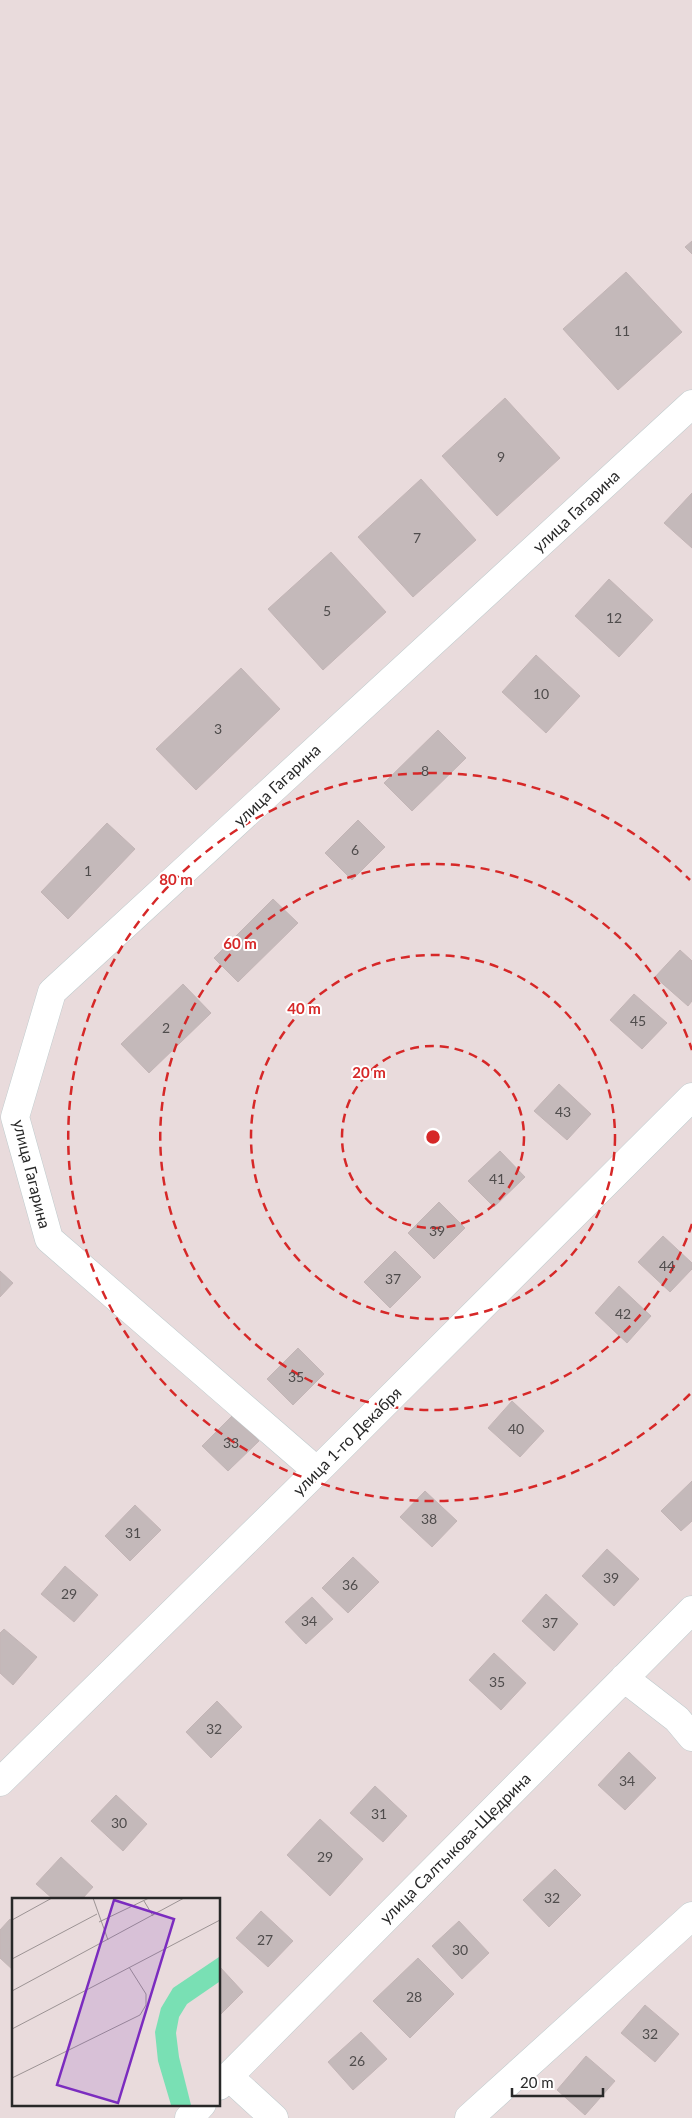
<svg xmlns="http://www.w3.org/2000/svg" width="692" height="2118" font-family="Lato,sans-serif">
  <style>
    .building { fill: #c4b9ba; stroke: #c3b5b6 }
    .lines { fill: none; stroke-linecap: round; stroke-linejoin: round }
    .minor-casing { stroke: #bfcbcd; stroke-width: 29 }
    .minor { stroke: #fff; stroke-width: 28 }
    .ring { fill: none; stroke: #d62828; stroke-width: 2.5; stroke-dasharray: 9 6 }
    .labels { text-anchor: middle; stroke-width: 4; stroke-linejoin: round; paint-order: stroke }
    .number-label { font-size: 14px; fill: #4f4c4c }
    .street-label { font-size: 16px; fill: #282828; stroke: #fff }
    .inset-road { fill: none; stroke: #9c9394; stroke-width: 1 }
    .view { fill: #7b2cbf; fill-opacity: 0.15; stroke: #7b2cbf; stroke-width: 2.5 }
    .inset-edge { fill: none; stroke: #282828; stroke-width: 2.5 }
    .centre { fill: #d62828; stroke: #fff; stroke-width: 2.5 }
    .ring-label { font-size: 15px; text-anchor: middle; font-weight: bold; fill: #d62828; stroke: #fff; stroke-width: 4; stroke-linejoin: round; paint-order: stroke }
  </style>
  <rect width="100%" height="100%" fill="#e9dbdc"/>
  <path class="building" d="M692,241v13l-7,-7z
    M626,272l56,60 -64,58 -55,-61z
    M505,398l55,60 -63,58 -55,-60z
    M421,479l55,61 -63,57 -55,-60z
    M692,493v55l-28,-25z
    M331,552l55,60 -63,58 -55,-61z
    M609,579l44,41 -34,37 -44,-41z
    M536,655l44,41 -34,37 -44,-41z
    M241,668l39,41 -84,81 -40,-41z
    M438,730l28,28 -54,53 -28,-28z
    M358,820l27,27 -33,33 -27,-27z
    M107,823l28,26 -67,70 -27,-27z
    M273,899l25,24 -60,59 -24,-24z
    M680,950l12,11v40l-4,5 -33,-29z
    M183,984l28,29 -62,60 -28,-29z
    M634,994l33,29 -25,26 -32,-29z
    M559,1084l32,30 -24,26 -33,-29z
    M500,1151l25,26 -31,30 -26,-26z
    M439,1202l26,26 -31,31 -26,-26z
    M663,1236l29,27v6l-22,23 -32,-30z
    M395,1251l26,26 -31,31 -26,-26z
    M0,1271l13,12 -13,14z
    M619,1286l32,30 -24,27 -32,-30z
    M298,1348l26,26 -31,31 -26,-26z
    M512,1401l32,30 -24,26 -32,-29z
    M233,1415l26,26 -31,30 -26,-25z
    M692,1481v40l-11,10 -20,-20z
    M425,1491l32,30 -25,26 -32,-30z
    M135,1505l26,25 -31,31 -25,-25z
    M607,1549l32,30 -25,27 -32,-30z
    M353,1557l26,25 -31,31 -26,-25z
    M65,1566l33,29 -24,27 -33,-28z
    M546,1594l32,30 -24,27 -32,-30z
    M312,1597l21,22 -27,25 -21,-22z
    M4,1629l33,28 -24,28 -13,-12v-40z
    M494,1653l32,30 -25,27 -32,-30z
    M217,1701l25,26 -31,31 -25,-26z
    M629,1752l27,26 -31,32 -27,-25z
    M375,1786l32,30 -24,26 -33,-29z
    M116,1795l31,29 -24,27 -32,-30z
    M320,1819l43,40 -33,37 -43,-41z
    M61,1857l32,30 -11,12h-29l-17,-15z
    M555,1869l26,26 -32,32 -26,-27z
    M261,1911l32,30 -25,26 -32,-29z
    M10,1919l4,3v49l-14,-13v-28z
    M459,1921l30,32 -27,26 -30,-33z
    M418,1958l36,36 -44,44 -37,-37z
    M219,1966l24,26 -24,24z
    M645,2005l34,29 -24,28 -34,-29z
    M361,2032l26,27 -34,31 -25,-28z
    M586,2056l29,25 -30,34 -28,-25z"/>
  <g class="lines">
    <defs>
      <path id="minor" d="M317,1471l-268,-232 -34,-122 37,-125 640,-588
        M624,1678l53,41 15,18
        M0,1782l317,-311 375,-374
        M228,2076l46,42
        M219,2086l473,-476
        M189,2118l13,-14
        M469,2118l223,-202"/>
    </defs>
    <use href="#minor" class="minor-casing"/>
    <use href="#minor" class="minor"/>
  </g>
  <g class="ring">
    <circle cx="433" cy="1137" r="91"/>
    <circle cx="433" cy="1137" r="182"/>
    <path d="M692 1224A273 273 0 1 1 692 1050"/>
    <path d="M690 1394A364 364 0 1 1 690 880"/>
  </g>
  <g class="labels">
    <g class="number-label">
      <text x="622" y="336">11</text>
      <text x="501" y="462">9</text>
      <text x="417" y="543">7</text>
      <text x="327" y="616">5</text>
      <text x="614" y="623">12</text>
      <text x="541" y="699">10</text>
      <text x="218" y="734">3</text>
      <text x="425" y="776">8</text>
      <text x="355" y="855">6</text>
      <text x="88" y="876">1</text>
      <text x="638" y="1026">45</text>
      <text x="166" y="1033">2</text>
      <text x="563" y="1117">43</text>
      <text x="497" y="1184">41</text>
      <text x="437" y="1236">39</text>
      <text x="667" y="1271">44</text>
      <text x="393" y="1284">37</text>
      <text x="623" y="1319">42</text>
      <text x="296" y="1382">35</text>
      <text x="516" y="1434">40</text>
      <text x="231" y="1448">33</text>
      <text x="429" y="1524">38</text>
      <text x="133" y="1538">31</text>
      <text x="611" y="1583">39</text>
      <text x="350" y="1590">36</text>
      <text x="69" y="1599">29</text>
      <text x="309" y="1626">34</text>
      <text x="550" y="1628">37</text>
      <text x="497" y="1687">35</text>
      <text x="214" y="1734">32</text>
      <text x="627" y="1786">34</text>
      <text x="379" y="1819">31</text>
      <text x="119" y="1828">30</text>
      <text x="325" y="1862">29</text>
      <text x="552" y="1903">32</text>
      <text x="265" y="1945">27</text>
      <text x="460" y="1955">30</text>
      <text x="414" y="2002">28</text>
      <text x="650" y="2039">32</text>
      <text x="357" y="2066">26</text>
    </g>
    <g class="street-label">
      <text transform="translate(576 511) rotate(-43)" y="6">улица Гагарина</text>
      <text transform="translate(277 785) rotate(-43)" y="6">улица Гагарина</text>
      <text transform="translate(32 1174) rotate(76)" y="6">улица Гагарина</text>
      <text transform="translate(347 1441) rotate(-45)" y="6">улица 1-го Декабря</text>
      <text transform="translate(455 1848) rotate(-45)" y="6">улица Салтыкова-Щедрина</text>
    </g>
  </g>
  <g transform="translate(12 1898)">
    <rect width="208" height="208" fill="#e9dbdc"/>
    <path d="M207,59v25l-32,22 -8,13 -3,16 3,24 12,48h-20l-13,-44 -3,-29 6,-24 12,-20z" fill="#79e0b4"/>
    <path class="inset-road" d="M81,0l15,42M132,3l9,15M0,22l40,-22M87,24l50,-24M0,61l85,-45M0,93l172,-93M0,131l208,-109M0,180l128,-63 6,-10v-11l-17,-27"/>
    <path class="view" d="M102,2l60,19 -56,184 -61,-18z"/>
    <rect width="208" height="208" class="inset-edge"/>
  </g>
  <circle cx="433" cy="1137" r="8" class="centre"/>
  <g class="ring-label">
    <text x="176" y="885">80 m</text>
    <text x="240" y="949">60 m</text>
    <text x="304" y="1014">40 m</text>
    <text x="369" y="1078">20 m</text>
  </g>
  <path d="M512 2088v8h91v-8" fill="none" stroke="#282828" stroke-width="2.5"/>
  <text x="520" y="2088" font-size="15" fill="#282828" stroke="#ffffff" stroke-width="4" paint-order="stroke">20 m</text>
</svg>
